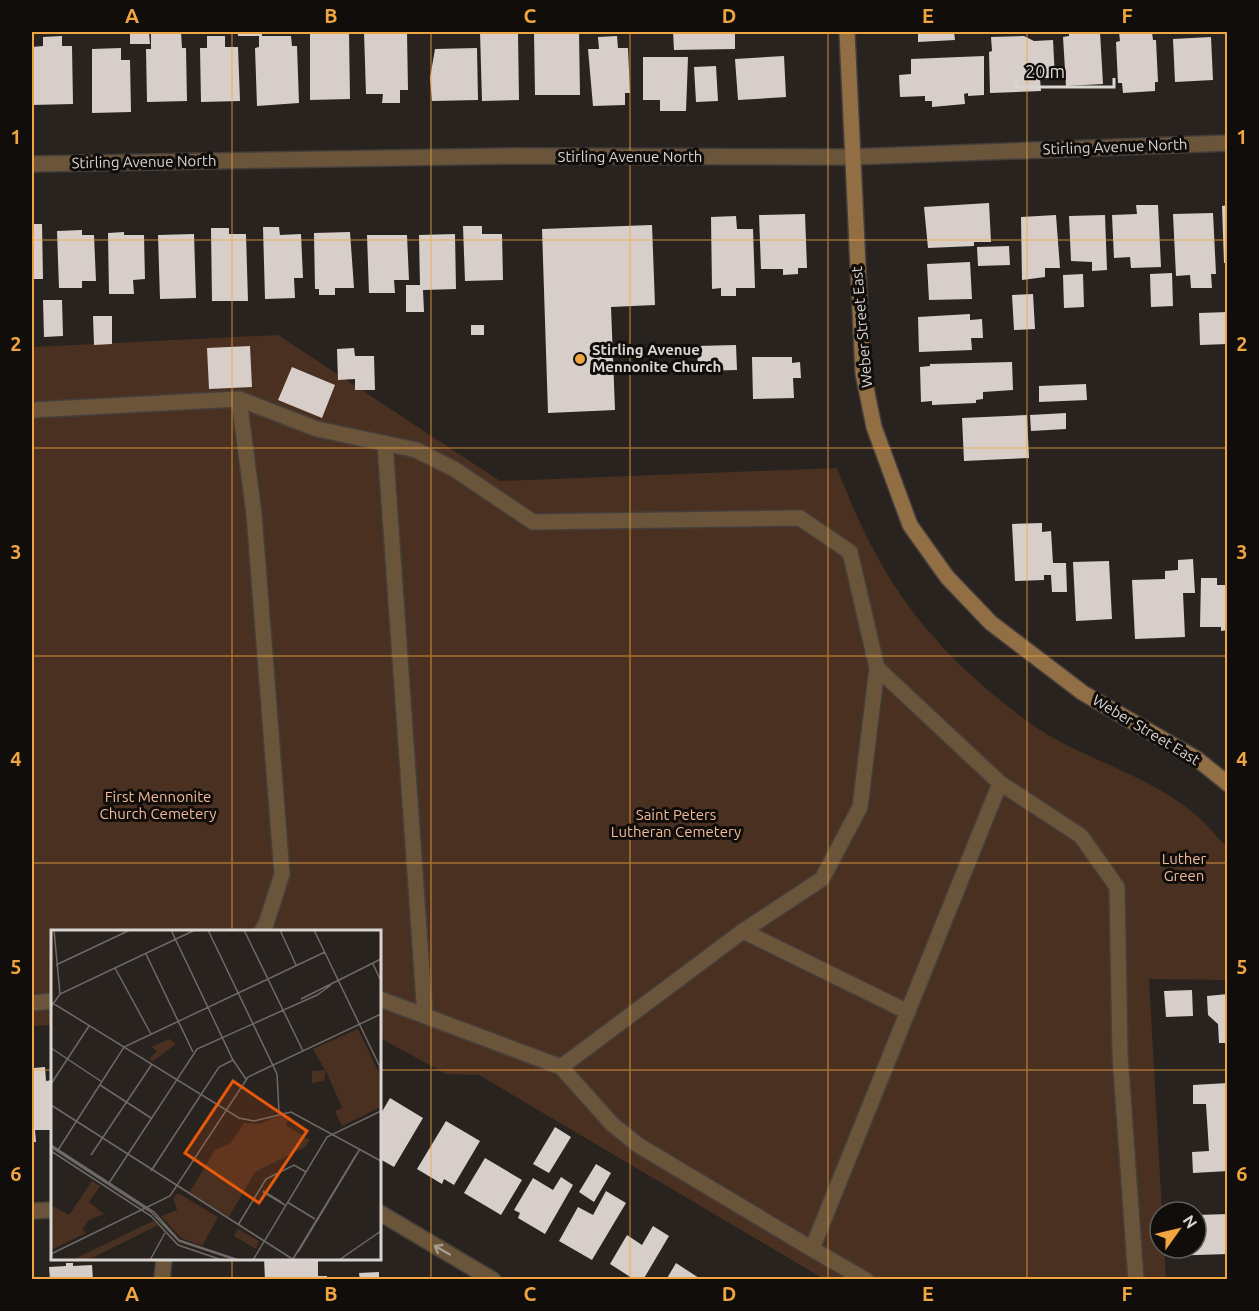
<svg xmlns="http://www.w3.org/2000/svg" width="1259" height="1311" font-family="Ubuntu,sans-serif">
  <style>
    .green { fill: #493021 }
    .building { fill: #d7cec9 }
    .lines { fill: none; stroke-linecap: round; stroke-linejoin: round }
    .lane-casing { stroke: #453f3c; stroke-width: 18 }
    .street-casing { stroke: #453f3c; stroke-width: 18 }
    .secondary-casing { stroke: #453f3c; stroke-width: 18 }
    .lane { stroke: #6a543a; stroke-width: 15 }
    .street { stroke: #6a543a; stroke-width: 15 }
    .secondary { stroke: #926e44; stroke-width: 15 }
    .oneway { stroke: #a79b8e }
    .grid { fill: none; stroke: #f1a540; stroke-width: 1.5; stroke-opacity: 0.55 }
    .poi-dot { fill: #f1a540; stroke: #100d0b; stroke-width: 2 }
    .labels { text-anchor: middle; stroke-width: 6; stroke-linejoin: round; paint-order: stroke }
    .street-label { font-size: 15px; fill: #d9d5d2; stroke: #100d0b }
    .poi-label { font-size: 15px; font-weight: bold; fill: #d9d5d2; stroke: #100d0b; text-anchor: start }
    .park-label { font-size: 15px; fill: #f3bb9a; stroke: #100d0b }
    .inset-road { fill: none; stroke: #6f6a67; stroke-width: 1.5 }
    .view { fill: #e8590c; fill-opacity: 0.15; stroke: #e8590c; stroke-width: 3 }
    .inset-edge { fill: none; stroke: #d9d5d2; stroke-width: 3 }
    .neatline { fill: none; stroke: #f1a540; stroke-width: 2 }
    .grid-label { font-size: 20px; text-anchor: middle; font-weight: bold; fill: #f1a540 }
  </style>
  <rect width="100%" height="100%" fill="#29231f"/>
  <path class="green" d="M278,335l222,146 337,-13c37,96 74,156 152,223 21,17 42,35 66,48 46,25 100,41 141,76 11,10 21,22 31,32v133l-78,-1 13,233 -2,36h4l2,31h-342l-345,-204 -33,-1 -66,-36v-106h-328v93l-20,1v-679z"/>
  <path class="building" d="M130,32h19l1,12h-20z
    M151,32h30l1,16h4l1,53 -40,1 -1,-53h5z
    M238,32h24v4h29l1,10h5l2,57 -42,3 -2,-58 4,-1v-11h-21z
    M310,32h39l1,67 -40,1z
    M364,32h43l1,58h-8v13h-18l1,-9h-17z
    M480,32h38l1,68 -37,1z
    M534,32h45l1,63h-45z
    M673,32h62v17l-61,1z
    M918,32h36l1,8 -37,2z
    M1069,32h31l3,52 -37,2 -3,-49 6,-1z
    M1119,32h33l1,8h3l2,42h-3v9l-32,2 -1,-10h-4l-2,-41 4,-1z
    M62,36v10h10l1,58 -41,1v-58l11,-1v-9z
    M207,36h18v11h13l2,54 -39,1 -1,-54h7z
    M617,36l1,12h10l2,45h-5v12l-32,1 -5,-57h11l-1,-12z
    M1024,36l10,5 19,-1 2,38h-15l1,13 -51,2 -1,-41 3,-1 -1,-14z
    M1211,37l2,43 -38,2 -2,-43z
    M121,48v12h9l1,52 -39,1v-64z
    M477,48l1,52 -46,1 -2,-23 5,-29z
    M784,56l2,41 -48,3 -3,-41z
    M984,56v39l-16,1v-3l-4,1 1,10 -33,3v-6h-7v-5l-25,1 -1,-22 12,-1v-15z
    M643,57h45l-2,54h-26v-11h-17z
    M716,66l2,35 -22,1 -2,-35z
    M989,203l2,39h-17v4l-46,2 -4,-41z
    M1136,205h22l3,62 -30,1 -1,-11 -16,1 -2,-43 25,-1z
    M1228,205v58h-4l-2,-57z
    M1213,213l3,61h-5l1,14h-21l-1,-13 -14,1 -3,-62z
    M805,214l2,54h-9v6l-15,1v-6h-22l-2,-54z
    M1056,215l4,53h-15v9l-23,3 -1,-63z
    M1105,215l2,55 -15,1v-9l-21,-1 -2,-45z
    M736,216l1,13h16l2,59h-19v8h-15v-8l-9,1 -1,-72z
    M32,224h10l1,55h-11z
    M652,225l3,80 -44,2 4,103 -67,3 -6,-184z
    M463,226h19v8h20l1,46 -38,1z
    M263,227h16l1,8 21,-1 2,44h-9l1,20 -30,1z
    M211,228h18v6h17l2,67h-36z
    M82,230v5h12l2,46h-14v7h-23l-2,-57z
    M124,232v3h20l1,44 -12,1 1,14h-25l-1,-61z
    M350,232l4,56h-19v7h-16v-6h-4l-1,-56z
    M194,234l2,64 -36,1 -2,-64z
    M455,234l1,55 -33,1 1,22h-18v-27h14l-1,-50z
    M367,235h40l2,45h-15l1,13h-26z
    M1009,246l1,19 -32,1 -1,-19z
    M970,262l2,37 -43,1 -2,-36z
    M1172,273l1,33 -22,1 -1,-33z
    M1083,274l1,33 -20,1 -1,-33z
    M1033,294l2,35 -21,1 -2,-35z
    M43,300h19l1,36 -19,1z
    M1228,312v32l-28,1 -1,-32z
    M970,314v6l12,-1 1,19h-12l1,12 -53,2 -1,-35z
    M93,316h19v28l-18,1z
    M471,325h13v10h-13z
    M736,345l1,25 -39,1 -1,-25z
    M250,346l2,41 -43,2 -2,-41z
    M354,348l1,8h19l1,34h-20v-11l-17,1 -1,-31z
    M752,357h40v6l8,-1 1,16h-8l1,20 -41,1z
    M1012,362l1,28 -30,2v7l-7,1v3l-44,2v-4l-11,1 -1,-35 10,-1v-2z
    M292,367l43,18 -13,33 -44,-18z
    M1086,384l1,16 -48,2v-16z
    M1066,413v16l-35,2 -1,-16z
    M1027,415l2,43 -65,3 -2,-43z
    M1042,523v9l9,-1 2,32h13l1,29h-15l-1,-17h-7v5l-29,1 -3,-57z
    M1193,559l2,34h-12l2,44 -50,2 -3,-59 33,-1v-8l13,-1v-10z
    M1109,561l3,58 -36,2 -3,-59z
    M1201,578h16v7h11v45l-7,1v-4h-21z
    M1192,990l1,26 -27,1 -2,-26z
    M1228,994v49h-9l-1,-19 -10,-9 -1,-19z
    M45,1067l1,14 6,-1v50h-17l1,12h-4l2,-74z
    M1228,1083v88l-35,2 -1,-21 17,-1 -3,-47h-13v-19z
    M390,1098l33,20 -29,49 -14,-8v-44z
    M446,1121l34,20 -26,44 -10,-6 -2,5 -25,-15z
    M555,1127l16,10 -22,36 -16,-9z
    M485,1158l37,22 -21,35 -37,-22z
    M596,1164l15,9 -17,29 -15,-10z
    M561,1177l12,8 -28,49 -27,-16 2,-5 -6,-3 19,-32 20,12z
    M606,1191l20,12 -34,57 -33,-19 19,-34 15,8z
    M1228,1214v40l-63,2 -1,-8h32v-33z
    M653,1226l16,10 -26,44h-8l-25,-16 17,-29 15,10z
    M264,1258l54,1v17h9v4h-62z
    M66,1263h7v3l19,-1 1,15h-43l-1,-13 17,-1z
    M676,1263l26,17h-36z
    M379,1272v8h-19l-1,-7z"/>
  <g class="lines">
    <defs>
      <path id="lane" d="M239,399l15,115 28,360 -16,50 -5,8
        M32,410l207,-11 78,30 99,21 38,19 79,53 267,-4 50,34 27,116 123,115 81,53 36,51 3,168 16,225
        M385,443l40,573
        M743,931l165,81
        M380,999l181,68 51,57 26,21 174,104
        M32,1003l20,-2
        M561,1067l182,-136 79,-52 38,-72 17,-139
        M866,1280l-54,-31 188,-466"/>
      <path id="street" d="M32,164l482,-8 337,1 377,-14
        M32,1211l20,-1
        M380,1213l113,67
        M162,1280l2,-22"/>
      <path id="secondary" d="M847,32l16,341 11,54 36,98 37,52 44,46 92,70 114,66 31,25"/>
    </defs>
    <use href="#lane" class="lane-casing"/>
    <use href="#street" class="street-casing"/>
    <use href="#secondary" class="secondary-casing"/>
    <use href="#lane" class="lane"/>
    <use href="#street" class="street"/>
    <use href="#secondary" class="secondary"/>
  </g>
  <defs><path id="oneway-shaft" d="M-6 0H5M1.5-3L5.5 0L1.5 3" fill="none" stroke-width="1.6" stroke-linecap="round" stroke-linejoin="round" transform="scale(1.5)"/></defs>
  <use class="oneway" href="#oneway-shaft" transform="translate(442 1250) rotate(-150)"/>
  <path class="grid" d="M232,32v900M431,32v1248M630,32v1248M828,32v1248M1027,32v1248M32,240h1196M32,448h1196M32,656h1196M32,863h1196M32,1070h20M380,1070h848M232,1258v22"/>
  <circle class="poi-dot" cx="580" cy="359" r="6"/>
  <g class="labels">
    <g class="street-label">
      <text transform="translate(1115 147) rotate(-2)" y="5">Stirling Avenue North</text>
      <text x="630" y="162">Stirling Avenue North</text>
      <text transform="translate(144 162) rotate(-1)" y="5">Stirling Avenue North</text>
      <text transform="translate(862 327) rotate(-95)" y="5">Weber Street East</text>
      <text transform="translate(1146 730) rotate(31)" y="5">Weber Street East</text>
    </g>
    <g class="poi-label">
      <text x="592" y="355">Stirling Avenue<tspan x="592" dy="17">Mennonite Church</tspan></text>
    </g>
    <g class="park-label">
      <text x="158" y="802">First Mennonite<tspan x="158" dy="17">Church Cemetery</tspan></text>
      <text x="676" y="820">Saint Peters<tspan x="676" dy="17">Lutheran Cemetery</tspan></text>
      <text x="1184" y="864">Luther<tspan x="1184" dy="17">Green</tspan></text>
    </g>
  </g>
  <g transform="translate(51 930)">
    <rect width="330" height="330" fill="#29231f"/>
    <path d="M307,99l23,48v30l-39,19 -7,-15 7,-3 -16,-37 -2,10 -12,2v-12l13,-1 -12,-21zM119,109l6,5 -23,17 -4,-2 8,-8 -6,-4zM230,185l10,1 -6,9 25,15 -5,7 -50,25 -26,45 -40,-24 26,-43 16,-7 13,-20 15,1zM41,251l8,5 -11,16 15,12 -15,6 -7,10 4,3 -35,17v-45l18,10zM127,263l40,24 -16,29 -21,-8 -20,-22 16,-6 -4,-12zM102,291l5,4 -70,35h-16zM187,299l21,12 -3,8 -22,-13z" fill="#493021"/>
    <path class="inset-road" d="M3,0l6,64M120,0l62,130 13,19M157,0l69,144 2,38M193,0l59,121M229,0l16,35M263,0l67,139M95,24l47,98M322,34l8,17M5,35l74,-35M64,38l36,66M250,69l80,-40M0,72l188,116 15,3 37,-9 90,49M0,77l9,-13 135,-64M0,118l51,34M0,154l38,-58M49,155l51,33M0,175l243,155M0,215l103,67 25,28 60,20M0,217l100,65 28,29 57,19M7,220l66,-103 201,-95M0,221l100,65 27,29 44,15M40,225l61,-91M100,241l68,-104 14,-7M58,253l88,-134 120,-54 14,-10M212,261l18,11M212,262l22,13M236,272l28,17M187,295l28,-46 28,-14 12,7M247,322l62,-103M0,324l119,-58 78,-119 133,-63M242,329l63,-104M99,330l15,-27M202,330l74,-123 54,-26M288,330l42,-29"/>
    <path class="view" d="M182,151l74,50 -48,72 -74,-50z"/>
    <rect width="330" height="330" class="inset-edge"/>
  </g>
  <rect width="1259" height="1311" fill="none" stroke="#100d0b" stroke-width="66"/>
  <g transform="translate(1178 1230) rotate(56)"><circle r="28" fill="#100d0b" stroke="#605d5b" stroke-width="1.5"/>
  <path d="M0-4.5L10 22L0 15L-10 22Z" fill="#f1a540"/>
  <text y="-9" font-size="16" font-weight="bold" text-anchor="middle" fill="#d9d5d2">N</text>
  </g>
  <path d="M1016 78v9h98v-9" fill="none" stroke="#d9d5d2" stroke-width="3"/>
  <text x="1025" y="78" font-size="18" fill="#d9d5d2" stroke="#100d0b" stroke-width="4.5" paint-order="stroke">20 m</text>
  <rect x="33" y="33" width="1193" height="1245" class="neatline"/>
  <g class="grid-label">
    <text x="132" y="23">A</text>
    <text x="331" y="23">B</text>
    <text x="530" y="23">C</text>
    <text x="729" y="23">D</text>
    <text x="928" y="23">E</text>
    <text x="1127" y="23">F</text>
    <text x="16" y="144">1</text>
    <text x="1242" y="144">1</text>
    <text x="16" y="351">2</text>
    <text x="1242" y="351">2</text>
    <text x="16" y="559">3</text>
    <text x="1242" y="559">3</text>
    <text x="16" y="766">4</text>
    <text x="1242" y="766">4</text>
    <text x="16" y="974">5</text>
    <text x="1242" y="974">5</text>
    <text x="16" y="1181">6</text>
    <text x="1242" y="1181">6</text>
    <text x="132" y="1301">A</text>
    <text x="331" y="1301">B</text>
    <text x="530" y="1301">C</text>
    <text x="729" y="1301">D</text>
    <text x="928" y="1301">E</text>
    <text x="1127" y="1301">F</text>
  </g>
</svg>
